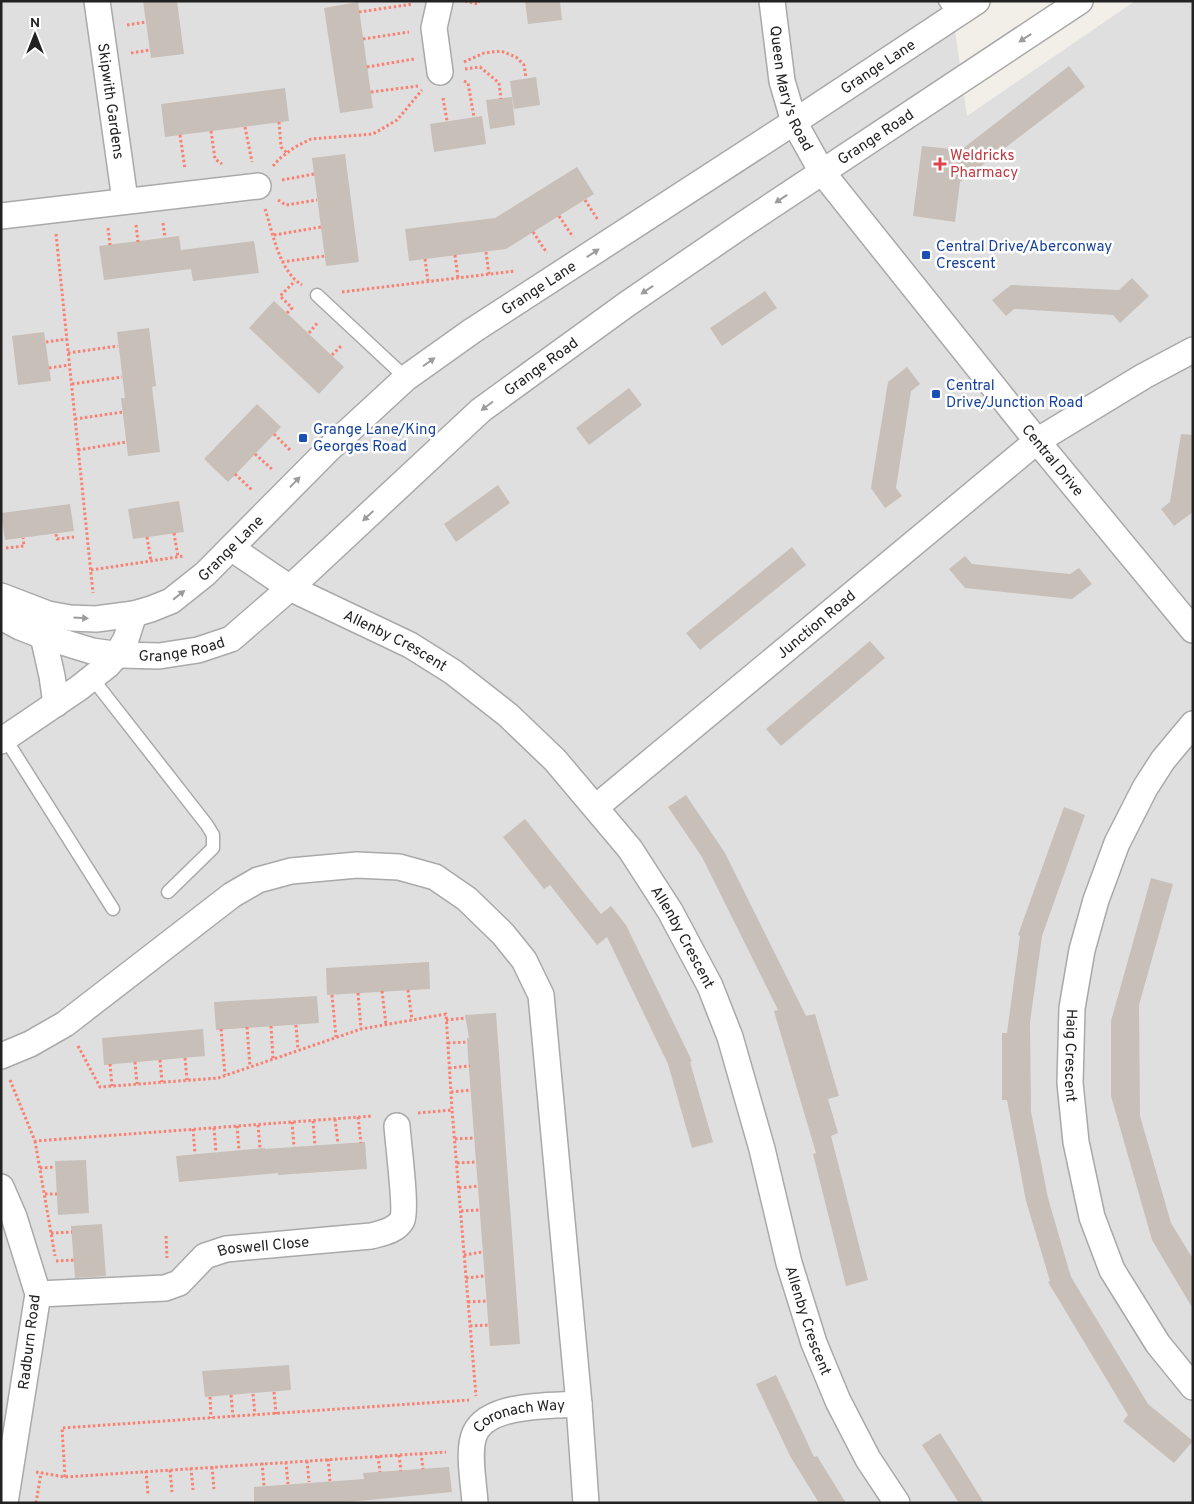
<svg xmlns="http://www.w3.org/2000/svg" width="1194" height="1504" font-family="Overpass,sans-serif">
  <style>
    .residential { fill: #e0dfdf }
    .building { fill: #c7bfb8 }
    .lines { fill: none; stroke-linecap: round; stroke-linejoin: round }
    .service-casing { stroke: #a9a9a9; stroke-width: 15 }
    .minor-casing { stroke: #a9a9a9; stroke-width: 28 }
    .path { stroke: #fa8072; stroke-width: 3; stroke-dasharray: 2.5 2.5; stroke-linecap: butt }
    .service { stroke: #fff; stroke-width: 12 }
    .minor { stroke: #fff; stroke-width: 25 }
    .oneway { fill: #9c9c9c }
    .health-dot { fill: #e0444e; stroke: #fff; stroke-width: 2 }
    .transit-dot { fill: #1a4fb4; stroke: #fff; stroke-width: 2 }
    .labels { text-anchor: middle; stroke-width: 5; stroke-linejoin: round; paint-order: stroke }
    .street-label { font-size: 15px; fill: #222; stroke: #fff }
    .health-label { font-size: 15px; fill: #be3a42; stroke: #fff; text-anchor: start }
    .transit-label { font-size: 15px; fill: #164399; stroke: #fff; text-anchor: start }
  </style>
  <rect width="100%" height="100%" fill="#f2efe9"/>
  <path class="residential" d="M1,1h950l16,115 168,-115h58v1502h-1192z"/>
  <path class="building" d="M143,1h34l7,53 -33,4z
    M525,1h35l2,19 -34,4z
    M358,2l15,106 -33,5 -16,-105z
    M1069,66l16,21 -125,95 -5,40 -42,-6 9,-70 39,4z
    M536,77l4,28 -26,4 -4,-28z
    M285,88l4,33 -124,16 -4,-33z
    M512,97l3,28 -25,4 -4,-29z
    M482,116l4,28 -52,8 -4,-28z
    M345,154l14,108 -33,4 -14,-108z
    M577,167l17,27 -88,55 -97,12 -4,-32 90,-11z
    M179,236l2,14 73,-9 5,32 -66,8 -2,-12 -87,11 -5,-34z
    M1132,278l17,18 -29,27 -7,-8 -15,-1 -84,-5 -8,7 -14,-16 19,-15 108,5z
    M765,291l12,17 -55,38 -12,-18z
    M274,301l70,66 -25,27 -70,-66z
    M149,328l7,58 -4,1 8,65 -32,4 -7,-58h4l-8,-66z
    M44,332l7,49 -33,4 -6,-49z
    M907,367l13,17 -9,7 -15,97 6,8 -17,12 -14,-20 3,-19 14,-87z
    M629,388l13,17 -53,40 -13,-17z
    M257,404l24,23 -53,55 -24,-23z
    M1181,434l12,1v77l-19,14 -13,-17 9,-7z
    M498,485l12,18 -54,39 -12,-18z
    M179,501l5,31 -51,7 -5,-30z
    M70,504l4,27 -69,9 -4,-27z
    M792,547l14,18 -106,85 -14,-17z
    M965,556l7,8 98,10 9,-6 13,16 -20,15 -107,-11 -16,-19z
    M870,641l15,17 -104,88 -15,-17z
    M686,795l39,58 81,163 9,-2 24,82 -11,3 10,34 -7,3 37,144 -22,6 -33,-132 3,-1 -42,-142 4,-1 -76,-153 -34,-50z
    M1064,807l21,8 -43,121 -12,86 1,90 17,86 23,79 77,127 45,37 -19,22 -51,-42 5,-6 -80,-133 2,-1 -24,-80 -19,-101h-5v-67h5l13,-97 -2,-1z
    M525,819l76,95 10,-8 15,19 66,136 -2,1 23,80 -21,6 -24,-84 -61,-127 -10,8 -47,-60 -6,4 -41,-52z
    M1151,878l22,6 -34,121 1,111 31,107 22,36v50l-41,-69 -41,-144v-75z
    M429,962l1,27 -103,6 -1,-27z
    M317,996l2,27 -103,7 -2,-28z
    M496,1013l24,331 -30,2 -22,-290 -1,-18h2l-4,-23z
    M203,1029l2,27 -101,9 -2,-27z
    M365,1142l2,27 -89,6v-2l-99,9 -3,-26 89,-8v1z
    M86,1160l3,53 -31,2 -3,-54z
    M102,1224l4,52 -31,2 -4,-52z
    M289,1365l2,25 -86,7 -3,-26z
    M776,1375l38,82 3,-1 29,47h-27l-29,-47 -34,-72z
    M940,1433l18,28 26,42h-25l-37,-58z
    M449,1467l3,25 -114,11h-84v-16l110,-8 -1,-6z"/>
  <g class="lines">
    <defs>
      <path id="service" d="M945,1l10,15
        M317,295l89,83
        M92,678l115,147 6,10v13l-45,44
        M5,738l108,171"/>
      <g id="minor">
        <path id="s1" d="M97,1l28,199"/>
        <path id="s2" d="M772,1l10,80 12,41 28,50 215,269 156,189"/>
        <path d="M440,72l-6,-44 6,-27"/>
        <path d="M1,216l257,-30"/>
        <path id="s3" d="M231,548l59,40 120,57 43,27 55,43 47,45 75,89 40,62 40,75 20,51 32,112 27,114 25,80 24,58 30,58 29,44"/>
        <path id="s4" d="M1,596l47,18 22,4 26,1 38,-5 17,-5 20,-8 34,-27 125,-126 76,-70 66,-47 322,-209 183,-121"/>
        <path id="s5" d="M1,617l19,10 23,9 49,15 29,4 38,1 39,-6 33,-11 59,-51 191,-178 146,-106 114,-78 339,-225"/>
        <path d="M46,623l-3,13 9,40 4,28"/>
        <path id="s6" d="M1193,724l-30,36 -18,28 -28,55 -21,57 -14,50 -10,58 -2,75 6,59 16,75 20,53 46,74 35,43"/>
        <path d="M1,741l78,-53 29,-23 9,-10 9,-16 8,-25"/>
        <path id="s7" d="M596,807l441,-366 107,-65 49,-26"/>
        <path d="M1,1056l29,-12 35,-20 167,-129 26,-15 33,-9 66,-6 42,2 36,10 32,22 36,35 21,26 17,35 38,409 7,99"/>
        <path d="M1,1187l13,30 24,77 -33,209"/>
        <path id="s8" d="M38,1294l127,-6 14,-5 26,-27 21,-7 145,-13c11,-3 25,-5 31,-16 5,-10 -4,-78 -5,-94"/>
        <path id="s9" d="M475,1503c-1,-19 -8,-53 0,-70 14,-30 76,-27 104,-29"/>
      </g>
    </defs>
    <use href="#service" class="service-casing"/>
    <use href="#minor" class="minor-casing"/>
    <path class="path" d="M465,1l13,3 1,-3
      M359,12l54,-8
      M127,25l19,-3
      M363,39l46,-7
      M131,53l19,-3
      M464,62l20,-9 17,-2 15,6 8,8 2,13
      M367,67l47,-8
      M465,69l15,-2 19,16 2,16
      M464,81l4,2 6,34
      M371,92l47,-6
      M443,98l4,23
      M279,122l2,25 6,6
      M245,127l7,35
      M211,131l4,28 7,5
      M180,135l5,34
      M273,166l6,-7 16,-12 16,-8 62,-5 24,-14 25,-30
      M282,180l32,-6
      M278,200l8,5 31,-5
      M585,200l13,20
      M265,209c8,24 14,62 37,76
      M559,216l14,21
      M163,223l2,15
      M136,225l2,17
      M108,228l2,17
      M533,232l14,21
      M56,234l37,359
      M274,235l47,-8
      M486,252l3,22
      M455,255l3,23
      M425,259l3,22
      M282,262l43,-6
      M342,292l173,-21
      M287,313l5,-5 -12,-12 15,-15
      M309,333l9,-11
      M46,342l21,-3
      M68,353l50,-7
      M332,355l10,-10
      M49,368l20,-3
      M72,384l50,-7
      M75,419l48,-7
      M274,434l17,17
      M78,450l48,-8
      M255,454l18,16
      M235,474l18,17
      M174,533l4,24
      M56,534l1,5 17,-2
      M147,537l4,24
      M6,548l18,-2 -1,-8
      M91,570l93,-14
      M408,990l4,30
      M382,991l4,34
      M358,993l3,36
      M332,995l4,42
      M446,1020l20,-2
      M296,1025l2,25
      M271,1026l2,33
      M247,1027l3,40
      M221,1029l4,46
      M448,1043l20,-1
      M78,1046l22,41 118,-9 143,-49 85,-15 6,96
      M185,1058l2,22
      M160,1060l2,22
      M135,1062l2,22
      M110,1064l2,22
      M449,1068l21,-2
      M10,1080l25,61 338,-25
      M451,1092l20,-2
      M418,1113l34,-3 24,286
      M358,1117l3,26
      M335,1119l3,25
      M313,1121l2,25
      M292,1122l2,25
      M258,1125l2,23
      M237,1126l2,24
      M214,1128l2,24
      M193,1129l2,25
      M455,1139l19,-1
      M35,1141l20,115
      M457,1163l19,-1
      M40,1168l15,-1
      M459,1188l19,-2
      M45,1194h12
      M461,1211l19,-1
      M51,1233l21,-1
      M166,1236l1,22
      M464,1255l18,-3
      M56,1261l18,-1
      M466,1278l18,-2
      M468,1302l18,-1
      M470,1326l18,-1
      M274,1392l2,22
      M253,1394l2,21
      M231,1395l2,22
      M210,1397l1,21
      M421,1453l2,16
      M399,1455l2,16
      M378,1456l2,16
      M328,1459l2,22
      M307,1461l2,21
      M286,1462l2,22
      M262,1463l2,23
      M212,1467l2,22
      M191,1468l2,22
      M170,1470l2,22
      M146,1471l2,23
      M36,1472l29,5 381,-25
      M65,1477l-3,-49 407,-28
      M36,1503l5,-30"/>
    <use href="#service" class="service"/>
    <use href="#minor" class="minor"/>
  </g>
  <defs><path id="oneway-solid" d="M-6-.8H1V-3.2L6.5 0L1 3.2V.8H-6Z" transform="scale(1.25)"/></defs>
  <g class="oneway">
    <use href="#oneway-solid" transform="translate(1025 38) rotate(147)"/>
    <use href="#oneway-solid" transform="translate(781 199) rotate(146)"/>
    <use href="#oneway-solid" transform="translate(593 253) rotate(-33)"/>
    <use href="#oneway-solid" transform="translate(647 290) rotate(146)"/>
    <use href="#oneway-solid" transform="translate(429 362) rotate(-35)"/>
    <use href="#oneway-solid" transform="translate(487 406) rotate(143)"/>
    <use href="#oneway-solid" transform="translate(295 482) rotate(-46)"/>
    <use href="#oneway-solid" transform="translate(368 516) rotate(137)"/>
    <use href="#oneway-solid" transform="translate(179 595) rotate(-38)"/>
    <use href="#oneway-solid" transform="translate(81 618) rotate(3)"/>
  </g>
  <path class="health-dot" d="M937.5 156.5h5v5h5v5h-5v5h-5v-5h-5v-5h5z"/>
  <g class="transit-dot">
    <rect x="921" y="250" width="10" height="10" rx="2.5"/>
    <rect x="931" y="389" width="10" height="10" rx="2.5"/>
    <rect x="298" y="433" width="10" height="10" rx="2.5"/>
  </g>
  <g class="labels">
    <g class="street-label">
      <text dy="5" stroke="none"><textPath href="#s4" startOffset="1066">Grange Lane</textPath></text>
      <text dy="5" stroke="none"><textPath href="#s2" startOffset="90">Queen Mary's Road</textPath></text>
      <text dy="5" stroke="none"><textPath href="#s1" startOffset="101">Skipwith Gardens</textPath></text>
      <text dy="5" stroke="none"><textPath href="#s5" startOffset="1058">Grange Road</textPath></text>
      <text dy="5" stroke="none"><textPath href="#s4" startOffset="661">Grange Lane</textPath></text>
      <text dy="5" stroke="none"><textPath href="#s5" startOffset="652">Grange Road</textPath></text>
      <text dy="5" stroke="none"><textPath href="#s2" startOffset="550">Central Drive</textPath></text>
      <text dy="5" stroke="none"><textPath href="#s4" startOffset="256">Grange Lane</textPath></text>
      <text dy="5" stroke="none"><textPath href="#s7" startOffset="286">Junction Road</textPath></text>
      <text dy="5" stroke="none"><textPath href="#s3" startOffset="189">Allenby Crescent</textPath></text>
      <text dy="5" stroke="none"><textPath href="#s5" startOffset="188">Grange Road</textPath></text>
      <text dy="5" stroke="none"><textPath href="#s3" startOffset="609">Allenby Crescent</textPath></text>
      <text dy="5" stroke="none"><textPath href="#s6" startOffset="361">Haig Crescent</textPath></text>
      <text dy="5" stroke="none"><textPath href="#s8" startOffset="239">Boswell Close</textPath></text>
      <text dy="5" stroke="none"><textPath href="#s3" startOffset="1014">Allenby Crescent</textPath></text>
      <text transform="translate(29 1342) rotate(-83)" y="5">Radburn Road</text>
      <text dy="5" stroke="none"><textPath href="#s9" startOffset="121">Coronach Way</textPath></text>
    </g>
    <g class="health-label">
      <text x="950" y="160">Weldricks<tspan x="950" dy="17">Pharmacy</tspan></text>
    </g>
    <g class="transit-label">
      <text x="936" y="251">Central Drive/Aberconway<tspan x="936" dy="17">Crescent</tspan></text>
      <text x="946" y="390">Central<tspan x="946" dy="17">Drive/Junction Road</tspan></text>
      <text x="313" y="434">Grange Lane/King<tspan x="313" dy="17">Georges Road</tspan></text>
    </g>
  </g>
  <rect width="1194" height="1504" fill="none" stroke="#222222" stroke-width="5"/>
  <g transform="translate(35 35)" stroke="#ffffff" stroke-width="4" paint-order="stroke">
  <path d="M0-4L9 19L0 12L-9 19Z" fill="#222222"/>
  <text y="-8" font-size="14" font-weight="bold" text-anchor="middle" fill="#222222">N</text>
  </g>
</svg>
